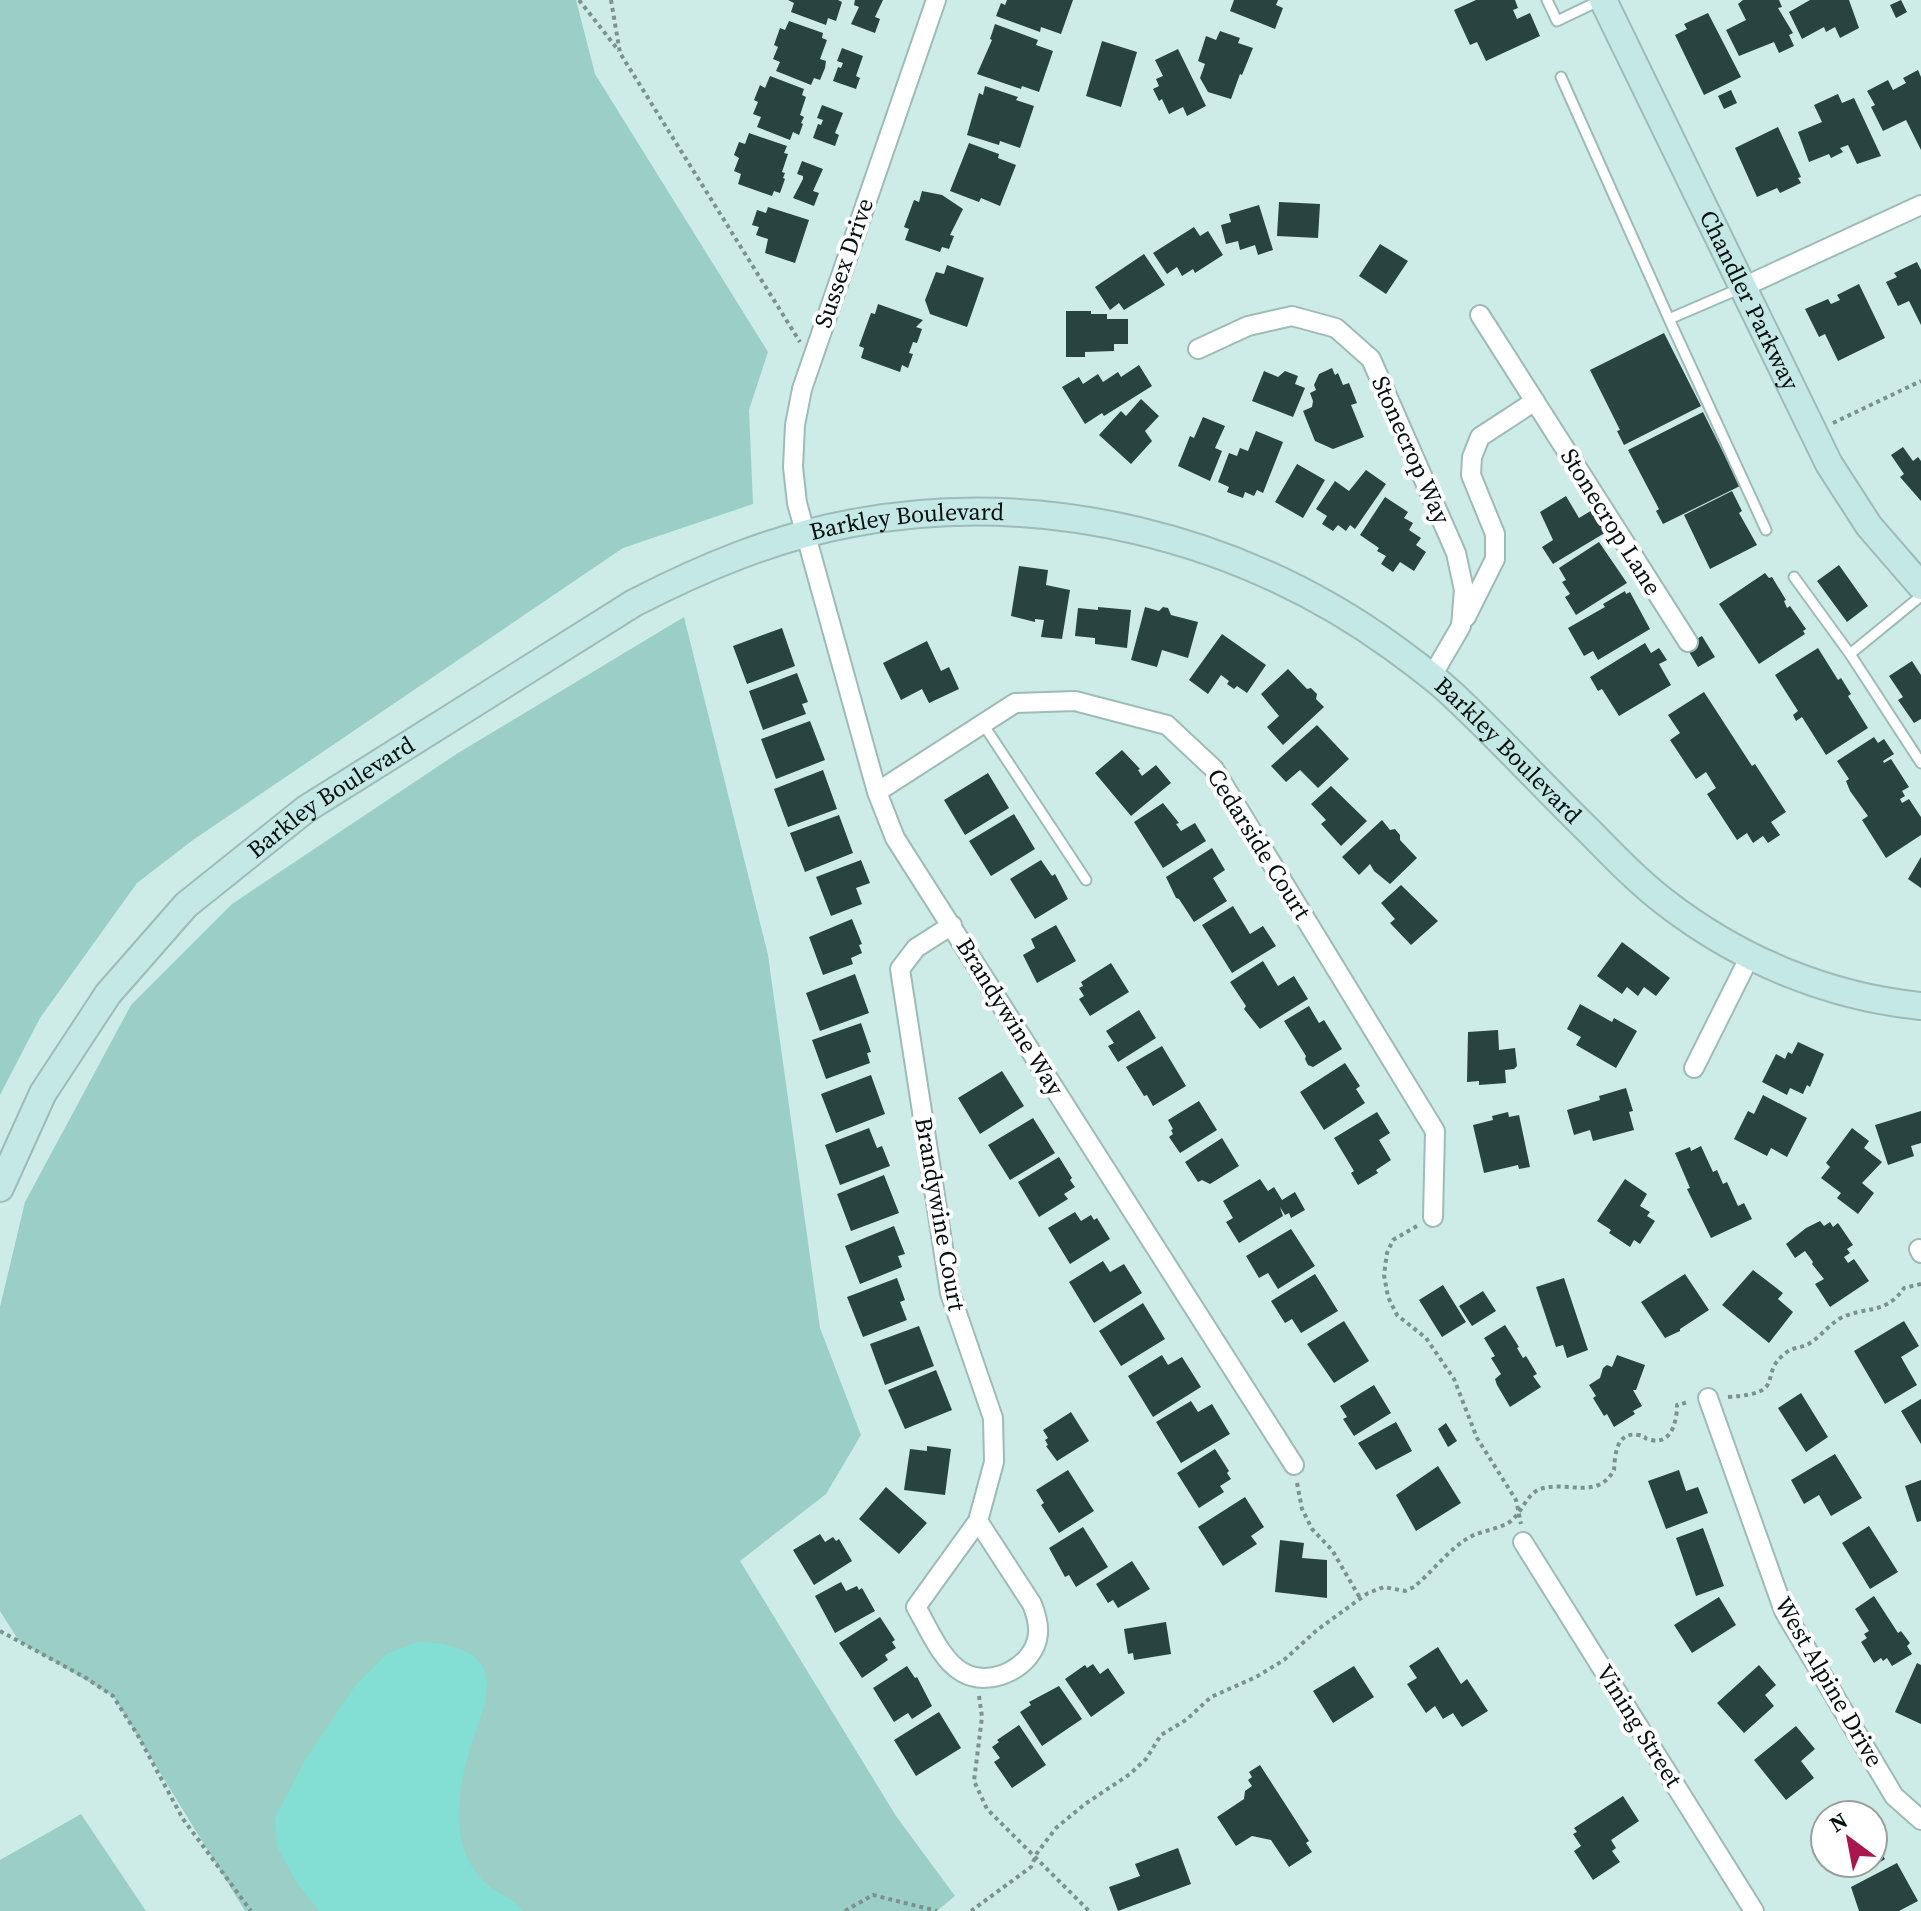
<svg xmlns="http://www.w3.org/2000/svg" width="1921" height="1911" font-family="'Source Serif 4',serif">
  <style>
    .green { fill: #9bcec7 }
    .water { fill: #83ded3 }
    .building { fill: #284340 }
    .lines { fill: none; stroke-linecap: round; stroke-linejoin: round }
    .lane-casing { stroke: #9ebbb7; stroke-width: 13 }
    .street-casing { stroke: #9ebbb7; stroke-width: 22 }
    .secondary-casing { stroke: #9ebbb7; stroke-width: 30 }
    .path { stroke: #7c928f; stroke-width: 4; stroke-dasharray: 4 4; stroke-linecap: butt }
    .lane { stroke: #fff; stroke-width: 9 }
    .street { stroke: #fff; stroke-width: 18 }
    .secondary { stroke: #c3e8e5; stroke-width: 26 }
    .labels { text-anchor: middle; stroke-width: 8; stroke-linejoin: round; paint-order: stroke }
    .street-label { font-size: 24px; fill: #050f0e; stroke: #fff }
  </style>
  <rect width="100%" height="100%" fill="#cdece7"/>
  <path class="green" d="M0,0h576l19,74 173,278 -19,58 4,94 -130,44 -430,292 -56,43 -97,135 -40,77z
    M684,617l84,338 52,373 41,107 -35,59 -86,67 156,255 59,80 -18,15h-692l-132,-215 -94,-55 -19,-30v-304l25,-105 106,-197 101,-101 226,-151z
    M81,1814l65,97h-146v-51z"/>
  <path class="water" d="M418,1642c27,0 71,7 69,44 -1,22 -12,44 -18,66 -7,24 -14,60 -8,86 4,22 18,43 37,54 11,7 17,8 24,19h-203l-22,-28 -19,-35 -3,-30 30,-58 50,-74 33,-33z"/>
  <path class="building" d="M788,0h50l4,2 -6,19 -8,-3 -2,7 -35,-13 3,-9z
    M855,0h28l-8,17 5,2 -5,14 -24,-9 8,-17 -5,-2z
    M1007,0h66l-12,34 -20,-7 -1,5 -44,-16 5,-13 4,2z
    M1234,0h44l-2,5 7,3 -8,21 -45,-18z
    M1476,0h39l3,8 -5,2 4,9 13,-6 10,23 -54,25 -9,-19 -7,3 -16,-35z
    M1743,0h36l3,7 -4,1 15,25 -4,2 5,11 -15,7 -5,-11 -35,14 -13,-26 20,-10 -8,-16z
    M1810,0h39l10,28 -19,10 -5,-11 -9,5 -2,-5 -22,12 -13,-27z
    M1901,0l6,12 -11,6 -6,-13z
    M1708,13l33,64 -37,18 -29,-60 12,-6 -3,-5z
    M789,21l34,12 -1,5 5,2 -7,19 6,2 -1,7 -5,12 -6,-2 -3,7 -35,-14 4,-9 -7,-3 5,-12 -4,-2 6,-17 5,2z
    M995,24l43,16 -2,5 17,6 -14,41 -17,-6 -1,3 -44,-15 15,-34 -2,-1z
    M1220,31l20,7 -2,5 15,5 -11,27 -2,-1 -9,25 -23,-7 -8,-14 5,-14 -7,-3 8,-25 10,4z
    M1102,41l35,11 -16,55 -35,-11z
    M842,48l21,8 -7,20 4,2 -4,11 -23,-8 5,-14 3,1 2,-5 -6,-2z
    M1178,49l28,57 -19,10 -4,-9 -14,7 -7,-15 -3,2 -6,-12 6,-3 -3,-7 7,-3 -8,-16z
    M1918,70l3,7v73l-15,-30 -23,11 -12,-24 4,-2 -8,-14 21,-11 5,10 13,-7 -3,-5z
    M770,76l34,13 -2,6 4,2 -6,18 4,2 -3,6 2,1 -4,11 -6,-3 -3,8 -33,-13 4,-10 -8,-3 5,-12 -4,-2 6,-15 5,3z
    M985,86l33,11 -2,3 18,6 -14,42 -20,-7 -1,4 -32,-10 12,-42 4,2z
    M1731,90l6,13 -13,6 -6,-13z
    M1838,94l4,9 12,-5 27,58 -24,8 -9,-19 -8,3 3,4 -12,6 -2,-4 -20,8 -11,-30 24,-10 -8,-17z
    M822,105l21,8 -8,20 4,2 -4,11 -22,-8 5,-14 3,1 2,-5 -6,-2z
    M1778,127l23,50 -3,1 3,5 -21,10 -3,-5 -20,9 -22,-49z
    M749,133l38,13 -3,7 4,1 -6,18 3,1 -2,5 2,1 -5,14 -6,-2 -2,5 -34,-12 3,-10 -7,-3 5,-13 -5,-3 5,-13 6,2z
    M969,143l30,11 -1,4 18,7 -16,41 -19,-8 -2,4 -29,-11z
    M802,161l21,8 -10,22 6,2 -5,13 -21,-8 10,-19v-3l-6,-2z
    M922,191l20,4 21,14 -13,26 4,1 -5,13 -7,-2 -2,5 -35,-12 4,-11 -5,-2 10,-27 5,2z
    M1279,202l41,2 -2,34 -41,-2z
    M1259,205l14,45 -15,5 -3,-10 -15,5 -2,-9 -12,3 -5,-19 10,-3 -2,-8z
    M768,207l41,13 -14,43 -30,-10 3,-14 -12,-4 3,-8 -7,-2 5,-15 9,3z
    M1194,227l6,9 8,-5 15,24 -28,18 -2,-4 -11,7 -5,-9 -10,7 -14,-21z
    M1380,244l28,17 -22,33 -27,-18z
    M1144,254l21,31 -41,25 -5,-7 -9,7 -15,-23z
    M1917,262l4,8v55l-12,-24 -11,5 -12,-24 11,-5 -3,-4z
    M947,265l37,13 -17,49 -37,-13 -5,-14 11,-28 8,2z
    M1859,284l26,54 -47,23 -13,-27 -6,3 -14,-28 23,-10 3,5 9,-4 -3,-5z
    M878,304l45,16 -7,7 6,2 -5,14 -4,-1 -4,11 4,1 -5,14 -6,-3 -2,7 -39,-14 3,-10 -5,-2 12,-33 4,1z
    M1066,311h25v3h16v5h21v25h-14v7l-29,1v5h-19z
    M1664,333l37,73 -77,39 -7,-14 3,-1 -30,-60z
    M1139,365l13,21 -48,30 -2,-3 -17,11 -23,-37 17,-10 4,7 15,-10 5,8 15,-10 3,5z
    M1332,368l3,7 3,-2 5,12 6,-2 8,20 -6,2 13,32 -31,12 -18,-8 -12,-30 9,-4 1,-6 -3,-8 6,-3 -2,-5 5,-11z
    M1264,371l14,6 7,-6 13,5 -3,8 10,4 -12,29 -41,-16z
    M1141,399l18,17 -14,15 7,10 -21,23 -32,-29 22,-24 5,5z
    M1703,412l37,74 -77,38 -7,-13 3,-2 -31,-59z
    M1203,417l22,9 -10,22 7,3 -12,30 -32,-15 12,-30 4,2z
    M1256,431l27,11 -20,51 -6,-3 -3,6 -9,-4 -2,6 -16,-6 2,-5 -11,-5 11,-29 8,3 3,-8 8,3z
    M1903,447l10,14 5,-4 3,4v40l-21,-24 4,-3 -13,-19z
    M1297,464l28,16 -22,38 -28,-16z
    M1366,470l20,14 -31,45 -5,-4 -4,6 -8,-6 -5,6 -11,-7 5,-8 -11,-7 19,-28 14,10z
    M1732,491l10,20 -3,2 18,32 -47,24 -26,-54z
    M1566,496l13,22 20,-12 14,22 -60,36 -11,-17 11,-7 -13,-28z
    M1385,497l23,15 -4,6 9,5 -4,7 12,8 -5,7 10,7 -12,19 -14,-9 -7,10 -12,-8 5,-8 -9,-5 2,-3 -19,-13z
    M1599,542l28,41 -51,32 -11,-18 5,-3 -8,-12 4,-2 -7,-12z
    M1839,565l29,41 -21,16 -30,-41z
    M1019,566l29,4 -2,15 24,5 -8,49 -21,-2 3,-17 -9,-1v3l-24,-6z
    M1765,573l4,5 3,-1 14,23 -2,1 3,7 3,-2 16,23 -3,2 2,3 -46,30 -40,-60z
    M1625,591l1,3 4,-2 20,37 -52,31 -5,-9 -9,5 -16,-28 37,-21 -2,-3z
    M1098,607l33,3 -4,38 -32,-4v-6l-20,-2 3,-28 20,2z
    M1145,607l14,4 4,-4 5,1 3,7 27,7 -10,36 -26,-8 -5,17 -26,-7z
    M782,628l13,38 -48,18 -14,-38z
    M1222,634l44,31 -19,28 -10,-7 -3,3 -7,-5 2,-3 -8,-6 -13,19 -19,-14z
    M1702,636l13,21 -17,10 -13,-22z
    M927,641l14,30 8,-4 10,22 -30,14 -7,-14 -21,11 -18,-37z
    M1645,643l6,10 8,-5 8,12 -8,4 12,21 -52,31 -17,-27 -4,2 -8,-14z
    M1818,648l20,32 3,-2 10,16 -3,2 20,32 -42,27 -24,-38 -6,4 -3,-6 5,-4 -23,-36z
    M1912,661l9,14v44l-7,4 -16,-23 5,-3 -14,-21z
    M1288,669l19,20 4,-1 6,6 -1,5 8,8 -41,38 -16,-18 12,-11 -18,-22z
    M797,673l11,29 -6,2 4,10 -43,16 -14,-39z
    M1704,692l48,74 3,-2 31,48 -15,10 9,13 -12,8 -5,-7 -10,7 -6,-10 -10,7 -30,-46 9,-6 -10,-16 -10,7 -26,-39 10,-7 -12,-18z
    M810,721l15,39 -49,19 -15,-40z
    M1317,725l32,34 -31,29 -18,-18 -14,12 -15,-16z
    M1874,737l4,6 6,-4 10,15 -11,7 1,2 7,-4 18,28 -7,4 3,5 -5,3 2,4 7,-4 12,18v18l-35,23 -24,-38 6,-4 -18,-25 -4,-10 3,-2 -12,-18z
    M1122,750l18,19 -2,1 4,6 14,-11 15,18 -40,33 -36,-43z
    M823,770l14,39 -49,18 -14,-38z
    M988,773l21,35 -44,27 -21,-35z
    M1331,786l36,35 -26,25 -20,-22 5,-4 -15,-16z
    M1163,803l16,20 -3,1 5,7 14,-8 11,18 -43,27 -29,-46z
    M1014,814l21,35 -44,27 -22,-35z
    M839,815l14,38 -48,19 -15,-39z
    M1382,820l8,10 5,-1 5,6v5l17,18 -27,26 -16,-13 -4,-7 -11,11 -17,-18z
    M1212,848l13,22 -12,8 14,23 -33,21 -15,-23 -3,-1 -10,-21z
    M1921,857v31l-13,-9z
    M861,860l9,23 -14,5 6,16 -31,12 -15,-39z
    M1041,860l11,16 3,-2 13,25 -33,20 -25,-40z
    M1401,885l37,36 -27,24 -21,-22 5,-4 -14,-16z
    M1233,906l17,28 13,-8 13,20 -44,27 -30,-48z
    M852,919l10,25 -3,1 3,8 -11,5 2,6 -30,11 -14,-38z
    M1056,925l20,36 -39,22 -14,-28 12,-7 -4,-9z
    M1622,942l48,36 -14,18 -12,-9 -6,9 -11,-9 -5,7 -25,-18z
    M1263,961l15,25 16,-10 14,23 -48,30 -16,-20 2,-3 -16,-24z
    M1111,963l18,29 -39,24 -11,-17 5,-3 -5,-8 4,-2 -2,-4z
    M855,974l14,39 -49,18 -14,-38z
    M1580,1004l32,18 2,-4 23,13 -21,37 -40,-23 5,-8 -14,-8z
    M1309,1006l10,17 5,-3 18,29 -29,18 -5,-2 -3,-6 1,-3 -22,-35z
    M1139,1010l17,28 -38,24 -10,-16 6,-3 -8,-12z
    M861,1023l10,29 -4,1 3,10 -44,16 -14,-39z
    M1498,1030l1,20 16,-2 2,18 -3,3 -9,1 1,13 -27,2v-4l-12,1 1,-50z
    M1798,1042l26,12 -14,33 -3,-2 -4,9 -13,-6 -3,7 -25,-13 14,-28 9,5 3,-7 4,2z
    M1162,1046l24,40 -33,20 -6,-11 -3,1 -18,-29z
    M1345,1063l15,23 -4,3 9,14 -41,27 -24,-38z
    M1002,1071l22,35 -44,28 -22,-36z
    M871,1075l14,39 -49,19 -15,-39z
    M1626,1088l7,23 -4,1 5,18 -41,11 -3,-11 -16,5 -7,-25 33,-10 -1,-4z
    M1763,1095l44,23 -20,39 -16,-9 -4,8 -33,-17 14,-28 6,3z
    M1199,1101l18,29 -37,23 -11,-16 4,-3 -2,-4 2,-1 -5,-9z
    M1921,1111v32l-10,3 3,10 -26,9 -13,-40z
    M1377,1112l13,21 -11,7 12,20 -15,10 2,3 -20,12 -7,-12 3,-2 -20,-33z
    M1508,1112l1,5 10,-2 11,52 -11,2 -1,-4 -34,8 -11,-48 20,-5 -1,-4z
    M1033,1118l22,35 -45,27 -22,-35z
    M869,1128l8,20 5,-2 8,20 -50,19 -15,-40z
    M1852,1128l17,13 -5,7 18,14 -20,21 12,10 -16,21 -21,-16 4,-5 -20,-15 9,-11 -4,-4z
    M1222,1138l17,28 -29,18 -8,-4 -4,2 -13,-20z
    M1701,1146l12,26 4,-2 6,14 4,-2 11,24 6,-3 8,16 -41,19 -24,-49 3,-1 -15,-35 15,-6 1,4z
    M1059,1157l13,21 -2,2 5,7 -11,7 4,5 -29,18 -21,-35z
    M884,1175l15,38 -48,18 -14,-37z
    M1260,1179l8,12 6,-4 8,13 13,-8 10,18 -14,8 -2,-5 -4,2 -5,-8 3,9 -44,27 -13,-21 7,-4 -10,-17z
    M1625,1179l22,15 -7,12 10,6 -3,4 8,5 -15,23 -6,-4 -4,7 -21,-14 2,-3 -14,-9z
    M1075,1212l6,9 10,-6 3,5 3,-2 13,21 -40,25 -22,-36z
    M1820,1221l4,5 6,-4 3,5 5,-4 15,22 -6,4 3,4 -6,4 4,6 6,-4 15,22 -39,26 -15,-23 9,-5 -12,-15 1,-2 -8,-11 -10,7 -9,-14 20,-16z
    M894,1226l11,28 -7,2 4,11 -42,17 -15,-38z
    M1291,1229l24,37 -37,23 -10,-16 -9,5 -13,-22z
    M1103,1261l7,11 14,-8 18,29 -48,30 -25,-41z
    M1753,1270l30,23 -5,6 15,13 -24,31 -47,-38z
    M1315,1274l23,37 -37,22 -9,-14 -7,4 -14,-22z
    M1685,1274l24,36 -29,19v2l-15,7 -24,-36z
    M897,1278l8,22 -5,2 7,18 -44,17 -16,-40z
    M1564,1278l24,72 -21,8 -4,-13 -7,2 -20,-60z
    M1443,1285l23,37 -24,15 -23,-37z
    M1483,1291l13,20 -24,15 -13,-20z
    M1143,1303l22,36 -44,27 -22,-35z
    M1344,1321l25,40 -35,22 -27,-39z
    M1904,1321l15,25 -18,11 16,28 -32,19 -31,-53z
    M1505,1325l14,22 -2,1 6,10 3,-2 11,18 -4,2 8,11 -31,20 -13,-22 -2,-6 6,-5 -10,-16 4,-2 -11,-18z
    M919,1326l15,40 -49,19 -15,-41z
    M1162,1355l6,10 14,-8 19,30 -48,30 -25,-41z
    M1617,1355l28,10 -9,25h-3l9,16 -9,5 2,3 -21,13 -7,-13 -3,2 -11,-18 3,-2 -7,-11 11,-7 3,-10 4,-3 5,2z
    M936,1370l16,40 -47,19 -17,-39z
    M1374,1385l17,28 -37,23 -11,-17 4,-2 -7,-11z
    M1801,1393l27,44 -22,15 -28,-44z
    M1921,1399v45l-20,-33z
    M1191,1401l7,11 14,-8 18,30 -49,29 -25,-41z
    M1071,1412l18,29 -32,20 -11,-15 2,-1 -3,-5 3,-2 -5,-8z
    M1396,1422l16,29 -36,19 -18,-27z
    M1446,1423l11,18 -9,6 -10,-18z
    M927,1446l24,3 -6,46 -41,-5 6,-41 17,2z
    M1215,1449l14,22 -2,2 4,6 -11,7 4,6 -25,16 -22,-35z
    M1835,1454l27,44 -31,18 -12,-21 -15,9 -13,-24z
    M1438,1466l23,37 -45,28 -20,-36z
    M1068,1470l26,41 -35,22 -18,-28 3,-2 -8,-13z
    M1679,1470l7,21 12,-4 10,26 -42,16 -18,-48z
    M1921,1480v41l-4,1 -12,-36z
    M886,1487l41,36 -28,31 -40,-35z
    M1245,1497l19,30 -13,9 6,8 -34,22 -25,-39z
    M1869,1526l29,46 -28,17 -28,-46z
    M1083,1527l25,40 -32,20 -7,-12 -4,2 -16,-29z
    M1703,1528l21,58 -28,10 -20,-58z
    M820,1534l5,8 8,-5 3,4 3,-2 13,22 -38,24 -21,-35z
    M1280,1540l24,3 -2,15 25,2v38l-52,-6z
    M1132,1561l18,28 -32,19 -5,-8 -5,3 -12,-19z
    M841,1582l5,9 11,-5 2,4 3,-2 13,23 -40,22 -20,-37z
    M1874,1596l24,37 3,-2 9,12 -3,3 5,8 -20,12 -5,-8 -4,3 -2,-3 -7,5 -13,-21 6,-4 -3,-4 5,-3 -14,-22z
    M1719,1597l17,28 -44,28 -18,-28z
    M880,1617l15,23 -3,2 4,6 -11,7 3,5 -26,18 -23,-35z
    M1166,1622l5,32 -37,6 -1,-7 -5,1 -4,-25z
    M1438,1647l23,37 6,-5 21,32 -26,16 -9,-14 -10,6 -8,-13 -9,7 -19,-29 10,-6 -8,-12z
    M1917,1663l4,2v59l-26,-12z
    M1093,1664l7,10 8,-6 17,25 -34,24 -26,-38 20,-14 2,3z
    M1759,1665l17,20 -11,10 9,11 -30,27 -27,-30z
    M907,1666l8,12 2,-1 15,29 -20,13 -4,-6 -14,9 -21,-34z
    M1354,1666l20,31 -41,26 -20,-32z
    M1059,1686l23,33 -40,27 -22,-34 11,-7 -2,-3z
    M939,1712l22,36 -45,28 -22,-36z
    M1019,1725l27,40 -34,23 -18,-26 6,-4 -8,-11 7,-5 -2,-2z
    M1796,1726l19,23 -14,12 13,17 -28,22 -32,-40z
    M1260,1765l49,76 -3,2 6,9 -23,15 -18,-27 -19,-4 -16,10 -19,-29 27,-18 1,-8 7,-5 -4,-6 4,-3 -3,-5z
    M1623,1796l16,25 -28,19 5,8 -4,3 8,11 -27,18 -19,-29 7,-5 -8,-12 4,-2 -3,-4z
    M1873,1841l12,18 -23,15 -8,-11h19z
    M1178,1848l13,36 -73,27 -9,-24 31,-11 -5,-12z
    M1897,1863l21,38 -19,10h-40l-8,-24z"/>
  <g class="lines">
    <defs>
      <path id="lane" d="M1547,0l10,21 44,-21
        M1561,77l108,242 72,-31
        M1669,319l97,211
        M1794,577l56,77 71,109
        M1850,654l71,-58
        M983,724l103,156"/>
      <path id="street" d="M936,0l-134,389 -7,36 -2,42 4,36 80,289 18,46 399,627
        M1741,288l180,-83
        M1480,315l208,327
        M1198,349l50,-23 44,-10 44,12 35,31 85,194 8,37 -3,36 -29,50
        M1466,617l29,-58v-25l-24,-59 1,-18 8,-20 55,-36
        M877,792l138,-89 60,-2 92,24 47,44 221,362 -2,86
        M952,925l-36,23 -16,21 50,324 43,125 1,44 -16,59
        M1694,1068l56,-112
        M1919,1249l2,4
        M1708,1398l76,213 110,185 27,24
        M978,1521l54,83c4,10 7,19 6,30 -3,33 -48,55 -76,38 -21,-12 -34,-45 -46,-65z
        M1523,1542l231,369"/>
      <g id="secondary">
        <path id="s1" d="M1603,0l226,464 40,62 52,60"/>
        <path id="s2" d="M0,1188l43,-95 65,-99 78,-89 120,-96 328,-206c70,-36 142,-66 219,-80 189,-35 386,13 541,125 20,15 40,29 58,46 46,43 89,90 134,134 26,26 51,53 80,75 74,57 163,94 255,103"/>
      </g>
    </defs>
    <use href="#lane" class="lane-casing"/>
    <use href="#street" class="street-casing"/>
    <use href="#secondary" class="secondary-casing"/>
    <path class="path" d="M579,0l40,51
      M611,0l9,53 180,289
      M1833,423l88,-42
      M1417,1226l-24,14 -6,13 -3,22 4,22 9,18 29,23 28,41 23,59 39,62 5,24
      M1728,1397c63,-4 27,-22 59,-45 7,-5 16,-4 23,-9 11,-7 18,-17 29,-24 26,-14 46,-3 65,-31l17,-4
      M1297,1483l5,26 10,20 20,21 28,48
      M0,1631l86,47 27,18 24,38 46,85 68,92
      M979,1696l3,21 -8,64 13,28 102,102
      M845,1911l28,-16 64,16
      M971,1911l60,-44 6,-14 19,-25 29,-24 45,-30 16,-15 15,-24 25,-15 25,-23 45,-20 28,-17 33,-30 51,-37 16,-6 21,4 9,-4c18,-15 37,-40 56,-50 13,-7 28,-7 41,-16 11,-9 16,-27 29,-32 26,-9 57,12 74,-19 1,-15 2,-39 25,-35 12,3 0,2 12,5 21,5 26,-20 26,-35l11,-3"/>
    <use href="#lane" class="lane"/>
    <use href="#street" class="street"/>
    <use href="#secondary" class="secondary"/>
  </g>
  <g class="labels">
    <g class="street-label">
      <text transform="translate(844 263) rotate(-71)" y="8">Sussex Drive</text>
      <text dy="8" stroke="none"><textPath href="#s1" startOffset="334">Chandler Parkway</textPath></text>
      <text transform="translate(1411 450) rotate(66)" y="8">Stonecrop Way</text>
      <text transform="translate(1611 522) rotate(58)" y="8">Stonecrop Lane</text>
      <text dy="8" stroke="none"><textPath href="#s2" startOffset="1170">Barkley Boulevard</textPath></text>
      <text dy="8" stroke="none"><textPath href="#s2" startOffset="1840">Barkley Boulevard</textPath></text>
      <text dy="8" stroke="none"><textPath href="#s2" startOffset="522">Barkley Boulevard</textPath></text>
      <text transform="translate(1259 844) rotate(58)" y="8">Cedarside Court</text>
      <text transform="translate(1010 1017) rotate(58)" y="8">Brandywine Way</text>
      <text transform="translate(940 1214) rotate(80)" y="8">Brandywine Court</text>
      <text transform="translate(1829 1682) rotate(60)" y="8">West Alpine Drive</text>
      <text transform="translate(1639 1726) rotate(58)" y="8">Vining Street</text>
    </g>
  </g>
  <g transform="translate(1849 1839) rotate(328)"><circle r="38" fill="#ffffff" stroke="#9b9f9f" stroke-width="2"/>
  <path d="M0-6L14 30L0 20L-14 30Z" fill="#a9174e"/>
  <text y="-12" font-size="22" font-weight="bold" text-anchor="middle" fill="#050f0e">N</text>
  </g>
</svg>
